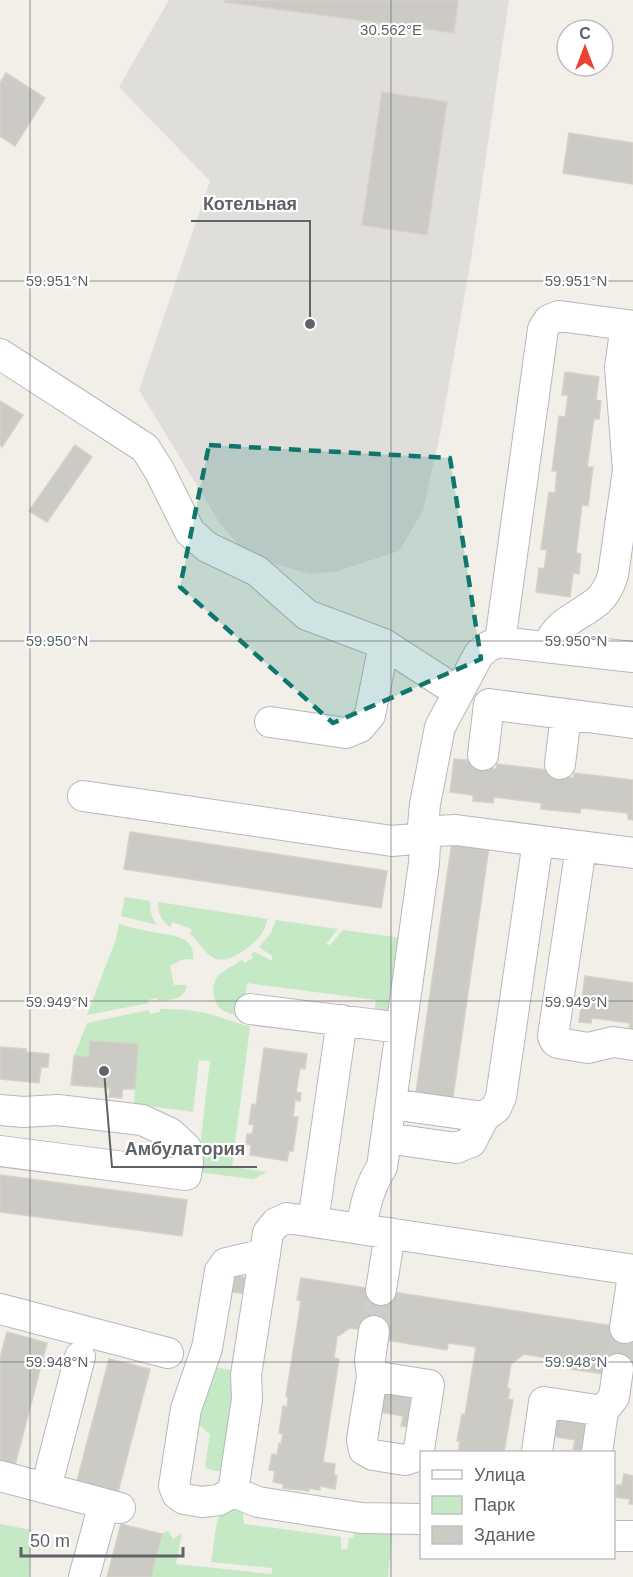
<svg xmlns="http://www.w3.org/2000/svg" width="633" height="1577" font-family="Arial,sans-serif">
  <style>
    .industrial { fill: #e0deda }
    .green { fill: #c5e8c5 }
    .building { fill: #cccac5; stroke: #d6d1c6; stroke-width: 1.5 }
    .lines { fill: none; stroke-linecap: round; stroke-linejoin: round }
    .minor-tunnel { stroke: #ccccc8; stroke-width: 30; stroke-dasharray: 30 15; stroke-linecap: butt }
    .minor-casing { stroke: #b5b8bc; stroke-width: 32 }
    .minor { stroke: #fff; stroke-width: 30 }
    .marked { fill: #0f766e; fill-opacity: 0.2; stroke: #0f766e; stroke-width: 4.5; stroke-dasharray: 12 8; stroke-linejoin: round }
    .ticks { fill: none; stroke: #5f6368; stroke-width: 1.5; stroke-opacity: 0.45 }
    .ticks-label { font-size: 15px; text-anchor: middle; fill: #5f6368; stroke: #fff; stroke-width: 4.5; stroke-linejoin: round; paint-order: stroke }
    .leader { fill: none; stroke: #5f6368; stroke-width: 2 }
    .callout-dot { fill: #5f6368; stroke: #fff; stroke-width: 2 }
    .callout-label { font-size: 18px; text-anchor: middle; font-weight: bold; fill: #5f6368; stroke: #fff; stroke-width: 4.5; stroke-linejoin: round; paint-order: stroke }
  </style>
  <rect width="100%" height="100%" fill="#f1efe8"/>
  <path class="industrial" d="M169,0h340l-38,259 -31,175 -17,77 -24,40 -61,20 -28,3 -36,-10 -29,-11 -26,-31 -80,-132 71,-209 -91,-94z"/>
  <path class="green" d="M125,897l25,4c0,10 1,16 7,24l-36,-9z
    M158,902l110,17c-2,4 -3,9 -5,13 -8,12 -34,34 -49,26 -10,-5 -15,-17 -24,-24l2,-5 -20,-7 -2,5c-9,-7 -12,-13 -12,-25z
    M276,920l62,9 -12,15 4,1 13,-15 59,8 -13,74 -15,3 2,-15 -129,-17 -4,35c-8,-3 -17,-5 -23,-10 -9,-9 -9,-27 1,-35 6,-5 15,-9 21,-13l3,3 8,-5 -2,-4 4,-2 17,9v-5l-13,-9 12,-14z
    M119,924c11,3 22,6 33,8 16,3 45,3 41,28 -11,-3 -14,2 -23,6l4,19h13c-2,16 -16,14 -29,16l-1,-3 -9,2 1,3 -62,12 29,-76z
    M160,1009c18,0 35,1 53,6 12,3 24,9 37,11l-18,141 36,5 -15,7 -56,-7 13,-111 -11,-1 -6,52 -59,-8 4,-60 -48,-3 -1,16 -15,-1 13,-33 62,-13 1,4 10,-2z
    M213,1367l24,4 -14,100c-6,0 -16,0 -18,-6l5,-31 -11,-9 -2,-6z
    M234,1507l9,4 1,13 97,13v12h6l2,-11h4l2,-10 38,2 -5,47h-237l11,-43 6,-3 5,8 9,-6 -6,31 96,10v-6l-61,-6 6,-41 3,-6z
    M0,1524l31,6 -2,47h-29z"/>
  <path class="building" d="M225,0h233l-4,33 -230,-31z
    M6,73l39,25 -30,48 -15,-10v-53z
    M382,92l65,10 -20,133 -65,-10z
    M569,133l64,10v41l-70,-11z
    M565,372l34,5 -3,23 5,1 -2,18h-5l-7,48h6l-5,39 -6,-1 -6,48 5,1 -2,20 -6,-1 -3,24 -34,-5 3,-24 5,1 1,-5 2,-14 -6,-1 8,-57 6,1 2,-22h-5l7,-55 6,1 1,-6 2,-16h-6z
    M0,401l23,14 -21,32 -2,-2z
    M75,445l17,12 -45,65 -18,-11z
    M454,759l24,2 -1,5 19,3 1,-5 58,7v4l19,3v-5l59,7v40l-5,-1v-6l-47,-5 -1,5 -39,-4v-6l-47,-6 -1,6 -20,-2v-6l-23,-3z
    M130,832l257,39 -6,37 -257,-39z
    M452,841l37,6 -37,257 -37,-5z
    M585,976l48,7v46h-4l1,-6 -38,-5 -1,5 -12,-1z
    M90,1041l48,3 -3,45h-13v9l-13,-1 1,-9 -39,-3 3,-29 15,1z
    M0,1047l26,2v3l23,2 -1,13h-7l-2,16 -39,-4z
    M264,1048l43,6 -2,15 -5,-1 -4,24 5,1 -1,8 -5,-1 -2,17h5l-5,34h-4l-2,10 -37,-6 1,-10 -5,-1 1,-10h5l2,-9 -5,-1 3,-20 4,1z
    M0,1175l187,25 -5,36 -182,-24z
    M232,1275l16,3 -3,16 -16,-3z
    M301,1278l332,51v42l-17,-2 -13,5 -58,-9 1,-7 -22,-4 -13,10 -4,24 3,1 -2,10 5,1 -9,52h-46l2,-11h-3l5,-27 3,1 11,-68 -28,-4 -1,7 -37,-6 -22,-4v-1l-11,-2 1,-5 -28,-4 -13,9 -3,21 5,1 -16,103 12,2 -1,11 3,1 -2,13 -15,-3v4l-11,-2v3l-26,-3v-4l-10,-2 2,-11 -6,-1 3,-16 5,1 2,-12 2,1 2,-10 -4,-1 4,-27 4,1 1,-10 -2,-1 15,-95 -4,-1z
    M7,1332l40,11 -32,122 -15,-4v-103z
    M109,1359l41,10 -32,123 -41,-11z
    M383,1391l32,4 -5,32 -9,-1 2,-10 -23,-4z
    M554,1417l33,5 -4,29 -10,-1 2,-10 -24,-4z
    M624,1474l9,2v28h-4l1,-5 -15,-2 2,-12h5z
    M121,1524l41,10 -11,43h-44z"/>
  <g class="lines">
    <path class="minor-tunnel" d="M374,1331l7,-41
      M618,1369l7,-41"/>
    <defs>
      <path id="minor" d="M0,354l145,94 14,22 31,62 17,15 50,24 50,44 77,29 74,48
        M500,642l43,-313 6,-9 10,-4 74,10
        M548,647c8,-26 32,-30 51,-47 7,-7 11,-15 14,-25l15,-105 -8,-103 6,-42
        M270,722l76,11 14,-6 10,-12 14,-71
        M483,755l6,-51 144,19
        M560,764l6,-49
        M83,796l309,45 21,-2 23,-8 20,-1 177,23
        M581,847l-28,189 2,5 3,2 30,5 25,-6 20,3
        M250,1009l151,19
        M391,1104l93,13 12,-9 5,-11 37,-256
        M0,1110l23,2 35,-2 84,10 28,13 16,15 2,14 -2,13 -186,-24
        M386,1138l70,10 15,-6 13,-25
        M313,1222l29,-202
        M361,1229c4,-23 8,-42 21,-62l42,-304 1,-19 -2,-18 2,-22 15,-77 39,-73 10,-8 11,-4 133,15
        M381,1290l9,-57
        M0,1309l168,44
        M625,1328l8,-53
        M372,1376l57,9 -10,64 -5,8 -9,3 -32,-5 -9,-5 -2,-10 10,-64 -2,-16 4,-29
        M537,1452l7,-50 59,9
        M597,1452l6,-41 11,-14 4,-28
        M0,1476l120,32
        M46,1488l34,-131
        M233,1492l-14,8 -17,2 -18,-3 -7,-5 -3,-8 12,-77 21,-61 13,-77 6,-8 39,-9
        M422,1519l-61,-1 -103,-16 -25,-10 14,-93 -1,-24 22,-142 8,-10 11,-5 346,52
        M614,1536h19
        M84,1577l20,-73"/>
    </defs>
    <use href="#minor" class="minor-casing"/>
    <use href="#minor" class="minor"/>
  </g>
  <path class="marked" d="M209,445l241,13 31,201 -148,64 -153,-136z"/>
  <path class="ticks" d="M30,0v1577M391,0v1577M0,281h633M0,641h633M0,1001h633M0,1362h633"/>
  <g class="ticks-label">
    <text x="391" y="35">30.562°E</text>
    <text x="57" y="286">59.951°N</text>
    <text x="576" y="286">59.951°N</text>
    <text x="57" y="646">59.950°N</text>
    <text x="576" y="646">59.950°N</text>
    <text x="57" y="1007">59.949°N</text>
    <text x="576" y="1007">59.949°N</text>
    <text x="57" y="1367">59.948°N</text>
    <text x="576" y="1367">59.948°N</text>
  </g>
  <path class="leader" d="M310 324L310 221H191M104 1071L112 1167H257"/>
  <g class="callout-dot">
    <circle cx="310" cy="324" r="6"/>
    <circle cx="104" cy="1071" r="6"/>
  </g>
  <g class="callout-label">
    <text x="250" y="210">Котельная</text>
    <text x="185" y="1155">Амбулатория</text>
  </g>
  <rect x="420" y="1451" width="195" height="108" fill="#ffffff" stroke="#bfc1c3" stroke-width="1.5"/>
  <rect x="432" y="1470" width="30" height="9" fill="#ffffff" stroke="#bfc1c3" stroke-width="1.5"/>
  <text x="474" y="1481" font-size="18" fill="#5f6368">Улица</text>
  <rect x="432" y="1496" width="30" height="18" fill="#c5e8c5" stroke="#bfc1c3" stroke-width="1.5"/>
  <text x="474" y="1511" font-size="18" fill="#5f6368">Парк</text>
  <rect x="432" y="1526" width="30" height="18" fill="#cccac5" stroke="#bfc1c3" stroke-width="1.5"/>
  <text x="474" y="1541" font-size="18" fill="#5f6368">Здание</text>
  <g transform="translate(585 48)"><circle r="28" fill="#ffffff" stroke="#bfc1c3" stroke-width="1.5"/>
  <path d="M0-4.5L10 22L0 15L-10 22Z" fill="#ea4335"/>
  <text y="-9" font-size="16" font-weight="bold" text-anchor="middle" fill="#5f6368">С</text>
  </g>
  <path d="M21 1547v9h162v-9" fill="none" stroke="#5f6368" stroke-width="3"/>
  <text x="30" y="1547" font-size="18" fill="#5f6368" stroke="#ffffff" stroke-width="4.5" paint-order="stroke">50 m</text>
</svg>
